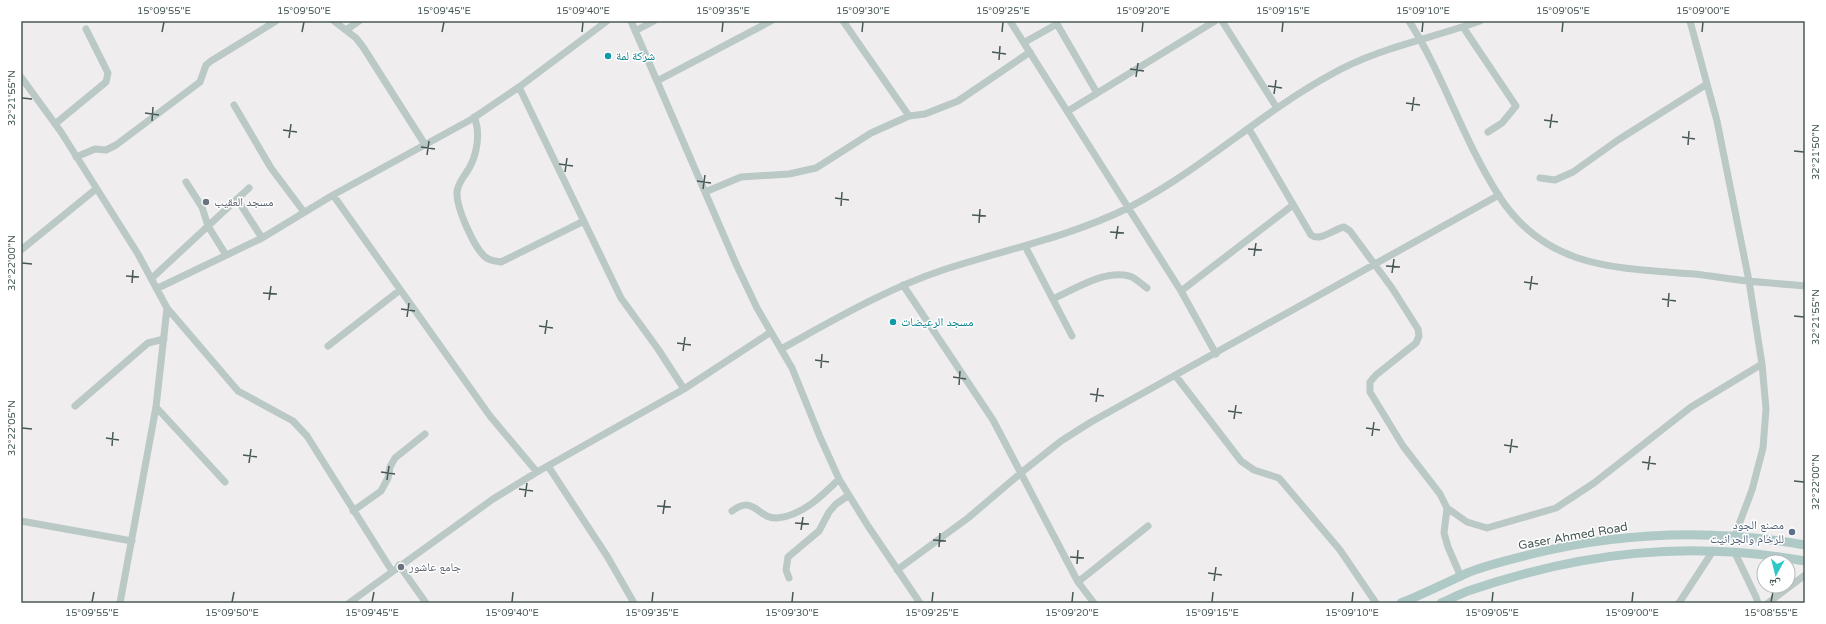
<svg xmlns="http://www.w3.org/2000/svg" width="1826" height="624" font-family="'Varela Round','Noto Naskh Arabic',sans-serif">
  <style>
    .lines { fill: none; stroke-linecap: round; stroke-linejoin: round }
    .minor { stroke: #bac8c6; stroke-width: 7 }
    .major { stroke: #afc9c7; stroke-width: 9 }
    .ticks { fill: none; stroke: #475856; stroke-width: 1.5 }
    .culture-dot { fill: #0f9aa8; stroke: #fff; stroke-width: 1.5 }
    .worship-dot { fill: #6b7280; stroke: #fff; stroke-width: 1.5 }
    .service-dot { fill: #5c6f8a; stroke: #fff; stroke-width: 1.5 }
    .labels { text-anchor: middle; stroke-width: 3; stroke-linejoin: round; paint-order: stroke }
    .culture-label { font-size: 12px; fill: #0d838f; stroke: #fff; text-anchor: start }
    .worship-label { font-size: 12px; fill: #5b616d; stroke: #fff; text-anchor: start }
    .service-label { font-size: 12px; fill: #4e5e75; stroke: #fff; text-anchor: end }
    .street-label { font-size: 12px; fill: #475856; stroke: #fff }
    .neatline { fill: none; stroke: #475856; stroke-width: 1.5 }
    .ticks-label { font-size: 10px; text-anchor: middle; fill: #475856 }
  </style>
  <rect width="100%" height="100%" fill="#efedee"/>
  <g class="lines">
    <path class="minor" d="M334,21l22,17 7,9 61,96
      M631,21l106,245 20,42 35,60 28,69 19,42 29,47 52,77
      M843,21l66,95
      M1010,21l171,270 35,63
      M1222,21l55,87
      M1409,21c35,55 54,119 90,175 47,73 117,72 195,78 18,2 36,5 54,7 19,2 38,3 57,5
      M1690,21l27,100 32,160 13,83 4,45 -3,39 -11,42 -17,45
      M1463,27l53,79 -14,17 -14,9
      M346,30l13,-9
      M635,31l19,-10
      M1025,42l32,-18 40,69
      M21,77l40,55 77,122 29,54 -11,99 -36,196
      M657,81l114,-60
      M519,87l102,211 37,51 26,40
      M234,105l37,63 33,44
      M1068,111l147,-90
      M474,117c7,15 3,39 -6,53 -5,8 -10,13 -11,22 -1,15 16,53 27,64 5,5 11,5 17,6l83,-41
      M55,124l51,-42 2,-9 -22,-44
      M1249,129l62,106c9,7 23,-6 33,-8l6,4 42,57 26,41 1,7 -3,7 -40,32 -6,7v10l33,54 37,48 7,14 -3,25 4,14 13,30
      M76,157l19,-8 11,1 10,-5 84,-63 6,-17 5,-4 65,-40
      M1540,178l15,2 18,-8 45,-32 89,-56
      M186,182l16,25 6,19 18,29
      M705,192l36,-15 48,-3 27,-6 55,-35 38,-17 16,-2 33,-13 72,-49
      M333,195l157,221 47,56
      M237,199l25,39
      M1025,246l47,90
      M21,250l75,-61
      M152,278l97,-90
      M903,285l90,135 85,162 16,21
      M158,288l104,-50 71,-43 139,-76 47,-32 88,-66
      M1181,291l112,-86
      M1053,299c22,-10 50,-29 76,-23 6,1 12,8 18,12
      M167,308l71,83 55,30 14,15 85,135
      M328,346l72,-56
      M781,349c51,-28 107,-61 162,-79 61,-20 126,-33 185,-62 72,-37 131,-94 202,-133 47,-27 99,-36 150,-54
      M1175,375l66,86 13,9 25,8 61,72 36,53
      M75,406l66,-57 7,-6 16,-4
      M156,407l69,75
      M548,466l59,90 27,47
      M1447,508l20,14 20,6 69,-20 38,-25 97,-76 71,-43
      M353,511l28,-20 7,-13 2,-11 5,-9 30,-24
      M732,511c23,-17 25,8 45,7 25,-2 46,-23 62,-39
      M21,521l111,20
      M1735,553l21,44 2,6
      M399,565l27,38
      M897,570l71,-52 54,-46 39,-31 30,-19 408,-227
      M789,578l-3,-8 2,-13 31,-26 10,-19 7,-8 13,-9
      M1078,582l70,-56
      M349,603l144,-104 44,-27 147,-83 87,-57
      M1679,603l34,-52
      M1768,603l37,-28"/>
    <path class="major" d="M1401,603c22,-9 43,-19 64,-29 21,-9 45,-14 67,-20 90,-22 182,-25 273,-9
      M1441,603c10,-4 20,-10 30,-13 111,-38 218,-50 334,-29"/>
  </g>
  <path class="ticks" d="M162,32l2,-10M302,32l2,-10M442,32l2,-10M582,32l1,-10M722,32l1,-10M862,32l1,-10M1002,32l1,-10M1142,32l1,-10M1282,32l1,-10M1422,32l1,-10M1562,32l1,-10M1702,32l1,-10M992,52l14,2M999,60l1,-14M1130,69l14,2M1136,77l2,-14M1268,86l14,2M1274,94l2,-14M22,98l10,1M1406,103l14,2M1412,111l2,-14M145,113l14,2M1544,120l14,2M152,121l1,-14M1550,128l2,-14M283,130l14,2M1682,137l13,2M289,138l2,-14M1688,145l1,-14M421,147l14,2M1794,151l10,1M427,155l2,-14M559,164l14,2M565,172l2,-14M697,181l14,2M703,189l2,-14M835,198l14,2M841,206l1,-14M972,215l14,1M979,223l1,-14M1110,232l14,1M1116,239l2,-13M1248,249l14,1M1254,256l2,-13M22,263l10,1M1386,266l14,1M1392,273l2,-14M126,276l13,1M1524,282l14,2M132,283l1,-13M1530,290l2,-14M263,293l14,1M1662,299l14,2M269,300l2,-14M1668,307l1,-14M401,309l14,2M1794,316l10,1M407,317l2,-14M539,326l14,2M545,334l2,-14M677,343l14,2M683,351l2,-14M815,360l14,2M821,368l1,-14M953,377l13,2M959,385l1,-14M1090,394l14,2M1096,402l2,-14M1228,411l14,2M1234,419l2,-14M22,428l10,1M1366,428l14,2M1372,436l2,-14M106,438l13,2M1504,445l14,2M112,446l1,-14M1510,453l2,-14M243,455l14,2M1642,462l14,2M249,463l2,-14M1648,470l2,-14M381,472l14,2M387,480l2,-14M1794,481l10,1M519,489l14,2M525,497l2,-14M657,506l14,1M663,514l2,-14M795,523l14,1M801,530l2,-13M933,540l13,1M939,547l1,-14M1070,557l14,1M1077,564l1,-14M1208,573l14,2M1214,581l2,-14M92,602l2,-10M232,602l2,-10M372,602l2,-10M512,602l1,-10M652,602l1,-10M792,602l1,-10M932,602l1,-10M1072,602l1,-10M1212,602l1,-10M1352,602l1,-10M1492,602l1,-10M1632,602l1,-10M1771,602l2,-10"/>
  <g class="culture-dot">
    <circle cx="608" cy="56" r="4"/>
    <circle cx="893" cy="322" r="4"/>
  </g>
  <g class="worship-dot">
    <circle cx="206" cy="202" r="4"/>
    <circle cx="401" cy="567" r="4"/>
  </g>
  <circle class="service-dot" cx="1792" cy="532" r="4"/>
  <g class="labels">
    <g class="culture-label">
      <text x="616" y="60">شركة لمة</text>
      <text x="901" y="326">مسجد الرعيضات</text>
    </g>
    <g class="worship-label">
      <text x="214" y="206">مسجد العقيب</text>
      <text x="409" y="571">جامع عاشور</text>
    </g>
    <g class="service-label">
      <text x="1784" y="529">مصنع الجود<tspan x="1784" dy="14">للرخام والجرانيت</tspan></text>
    </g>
    <g class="street-label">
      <text transform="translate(1573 536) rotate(-10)" y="4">Gaser Ahmed Road</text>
    </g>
  </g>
  <rect width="1826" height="624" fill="none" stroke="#ffffff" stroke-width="44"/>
  <g transform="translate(1776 574) rotate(187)"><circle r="19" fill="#ffffff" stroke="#b5bcbb"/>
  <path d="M0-3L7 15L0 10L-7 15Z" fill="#2ec8c8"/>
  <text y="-6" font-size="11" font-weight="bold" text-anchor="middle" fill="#475856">ش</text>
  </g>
  <rect x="22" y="22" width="1782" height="580" class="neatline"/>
  <g class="ticks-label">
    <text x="164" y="14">15°09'55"E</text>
    <text x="304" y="14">15°09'50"E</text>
    <text x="444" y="14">15°09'45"E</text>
    <text x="583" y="14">15°09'40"E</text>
    <text x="723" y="14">15°09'35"E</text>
    <text x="863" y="14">15°09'30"E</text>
    <text x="1003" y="14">15°09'25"E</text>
    <text x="1143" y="14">15°09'20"E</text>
    <text x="1283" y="14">15°09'15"E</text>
    <text x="1423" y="14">15°09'10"E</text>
    <text x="1563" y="14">15°09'05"E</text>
    <text x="1703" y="14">15°09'00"E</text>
    <text transform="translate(11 98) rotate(-90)" y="4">32°21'55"N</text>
    <text transform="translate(1815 152) rotate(-90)" y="4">32°21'50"N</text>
    <text transform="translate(11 263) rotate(-90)" y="4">32°22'00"N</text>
    <text transform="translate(1815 317) rotate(-90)" y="4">32°21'55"N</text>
    <text transform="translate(11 428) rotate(-90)" y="4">32°22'05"N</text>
    <text transform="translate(1815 482) rotate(-90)" y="4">32°22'00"N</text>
    <text x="92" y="616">15°09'55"E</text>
    <text x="232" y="616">15°09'50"E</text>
    <text x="372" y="616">15°09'45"E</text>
    <text x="512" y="616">15°09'40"E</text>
    <text x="652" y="616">15°09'35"E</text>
    <text x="792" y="616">15°09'30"E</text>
    <text x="932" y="616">15°09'25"E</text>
    <text x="1072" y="616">15°09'20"E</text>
    <text x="1212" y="616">15°09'15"E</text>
    <text x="1352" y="616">15°09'10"E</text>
    <text x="1492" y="616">15°09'05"E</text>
    <text x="1632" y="616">15°09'00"E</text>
    <text x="1771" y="616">15°08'55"E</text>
  </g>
</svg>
